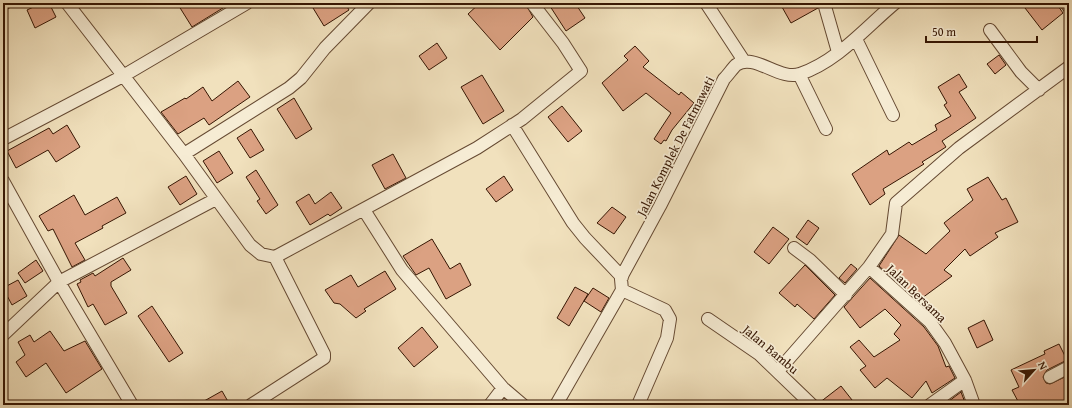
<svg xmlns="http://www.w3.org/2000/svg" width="1072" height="408" font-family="'Gentium Book Plus',serif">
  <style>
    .building { fill: #dba182; stroke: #361603 }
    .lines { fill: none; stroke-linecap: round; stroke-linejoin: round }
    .street-casing { stroke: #654932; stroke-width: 14 }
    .street { stroke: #f6ecd4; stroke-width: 12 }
    .labels { text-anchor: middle; stroke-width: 3.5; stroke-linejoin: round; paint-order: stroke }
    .street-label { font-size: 13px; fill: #361603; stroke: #f6ecd4 }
  </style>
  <rect width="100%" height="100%" fill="#f1e1bd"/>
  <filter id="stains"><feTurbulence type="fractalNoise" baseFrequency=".005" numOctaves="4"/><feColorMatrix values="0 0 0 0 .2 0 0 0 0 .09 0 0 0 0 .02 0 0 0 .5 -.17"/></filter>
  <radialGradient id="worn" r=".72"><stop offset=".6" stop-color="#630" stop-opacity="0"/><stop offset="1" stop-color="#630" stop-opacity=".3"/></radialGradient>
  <path class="building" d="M42,3h7l7,14 -21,11 -8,-18z
    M177,3h54l-39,24z
    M310,3h35l4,7 -25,16z
    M480,3h45l8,14 -33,33 -32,-36z
    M541,3h34l10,15 -19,13 -18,-28 -4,3z
    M788,3h29l1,5 -27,15 -9,-16z
    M1032,3h24l7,10 -21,17 -17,-22z
    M437,43l10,15 -18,12 -10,-14z
    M635,46l14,15 -6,6 36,28 2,-3 13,11 -22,27 -6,11 -2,-1 -3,4 -7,-5 17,-26 -25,-20 -23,18 -21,-28 26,-23 -4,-4z
    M999,55l7,10 -11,9 -8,-10z
    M959,74l8,13 -8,5 17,26 -34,23 4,6 -24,15 2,2 -41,25 2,5 -15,11 -18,-31 35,-24 2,5 20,-13 3,3 25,-15 -2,-5 16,-9 -7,-11 3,-2 -9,-16z
    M482,75l22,36 -21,13 -22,-37z
    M238,81l12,16 -41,28 -5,-7 -26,16 -17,-22 24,-14 1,1 17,-12 9,14z
    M294,98l18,31 -16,10 -19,-30z
    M562,106l20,25 -14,11 -20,-25z
    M67,125l13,22 -24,15 -8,-12 -32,18 -9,-17 42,-23 4,6z
    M251,129l13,21 -14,8 -13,-20z
    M219,151l14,22 -16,10 -14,-22z
    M393,154l13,24 -21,11 -13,-24z
    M256,170l22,35 -12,9 -9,-13 3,-2 -14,-22z
    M186,176l11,18 -17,11 -12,-18z
    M504,176l9,14 -17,12 -10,-13z
    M988,177l14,23 4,-2 12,24 -23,11 3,4 -28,19 -5,-7 -21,21 8,6 -34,25 -39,-35 20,-31 27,19 24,-23 -6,-8 29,-23 -6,-11z
    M331,192l11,16 -12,8 -2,-2 -18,11 -14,-23 13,-8 6,10z
    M74,195l11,20 32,-18 9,16 -24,13 1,2 -28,15 10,17 -13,7 -19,-38 -5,2 -9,-15z
    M612,207l14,10 -12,17 -17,-11z
    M808,220l11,8 -12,17 -11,-8z
    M773,227l16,12 -20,25 -15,-12z
    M432,239l18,30 10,-6 11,22 -25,14 -17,-31 -13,7 -13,-19z
    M123,258l8,12 -20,12v4l16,27 -22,12 -12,-21 -5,3 -11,-23 4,-2 -1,-2 13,-7 2,3z
    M36,260l7,11 -18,12 -7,-10z
    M851,264l6,5 -12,14 -6,-5z
    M805,265l30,30 -21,24 -17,-15 -2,3 -16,-14z
    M385,271l11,18 -32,20 2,2 -10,7 -16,-14 -6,-1 -9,-13 26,-15 7,12z
    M870,278l54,49 14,19 8,21 3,-1 6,12 -23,15 -6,-12 -14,17 -25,-20 -12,10 -15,-18 6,-4 -16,-19 9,-7 15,17 26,-17 -6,-6 7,-9 -16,-16 -25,19 -16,-21z
    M18,280l9,16 -15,9 -9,-17z
    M575,287l13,7 -19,32 -12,-8z
    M593,288l16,10 -8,14 -17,-11z
    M152,306l31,47 -14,9 -31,-46z
    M984,320l9,20 -16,8 -9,-20z
    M422,327l16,20 -24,20 -16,-19z
    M50,331l14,20 21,-10 17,28 -36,24 -20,-30 -20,14 -10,-15 9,-7 -7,-13 12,-7 4,7z
    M1059,344l8,16 -20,10 -4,7 3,6 4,1 19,-9v27l-6,3h-43l-8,-15 7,-3 -8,-17 34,-16 -1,-3z
    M841,386l15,19h-37v-2z
    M222,391l8,14h-33z
    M961,392l5,13h-14l-3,-4z"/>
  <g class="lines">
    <defs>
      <path id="street" d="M67,3l117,151 66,91 11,9 14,3 202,-109 45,-29 59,-48 -18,-28 -31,-40
        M706,3l38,58
        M824,3l14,49
        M1066,3l3,4
        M3,4l2,-1
        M990,30l31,42 18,18
        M856,39l37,76
        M799,74l27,55
        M512,125l61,98 12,15 37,39
        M3,139l120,-63 124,-73
        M184,154l105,-66 12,-10 24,-30 44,-45
        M3,181l56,101 73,123
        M364,210l38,60 101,118 20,17
        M794,248l16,12 36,35
        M869,267l61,55 15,21 20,37 9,25
        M622,290l43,20 5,9 -3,19 -29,67
        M708,319l51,35 53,51
        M3,335l56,-53 157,-83
        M778,371l91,-104 23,-33 4,-31 63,-55 110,-81
        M1050,377l19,-10
        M251,405l73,-47v-4l-49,-97
        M490,405l13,-17
        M556,405l66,-115 -1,-11 2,-5 37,-68 64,-127c4,-4 8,-10 12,-14 18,-13 43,16 64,9 38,-13 65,-46 95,-71
        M930,405l35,-25"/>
    </defs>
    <use href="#street" class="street-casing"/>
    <use href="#street" class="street"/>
  </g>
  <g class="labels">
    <g class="street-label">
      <text transform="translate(675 146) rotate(-63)" y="5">Jalan Komplek De Fatmawati</text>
      <text transform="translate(917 293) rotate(44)" y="5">Jalan Bersama</text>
      <text transform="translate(771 349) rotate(40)" y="5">Jalan Bambu</text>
    </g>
  </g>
  <rect width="1072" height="408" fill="none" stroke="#f1e1bd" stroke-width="16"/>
  <rect x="4" y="4" width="1064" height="400" fill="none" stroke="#361603" stroke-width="2"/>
  <rect x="8" y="8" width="1056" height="392" fill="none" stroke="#361603"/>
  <g transform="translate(1034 370) rotate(63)" stroke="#f6ecd4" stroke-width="3" paint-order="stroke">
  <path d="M0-3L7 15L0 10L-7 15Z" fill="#361603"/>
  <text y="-6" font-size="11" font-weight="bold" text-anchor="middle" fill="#361603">N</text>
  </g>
  <path d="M926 36v6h111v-6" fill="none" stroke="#361603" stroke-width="2"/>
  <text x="932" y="36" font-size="12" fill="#361603" stroke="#f6ecd4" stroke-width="3" paint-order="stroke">50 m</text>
  <rect width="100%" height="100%" filter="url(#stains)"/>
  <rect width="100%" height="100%" fill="url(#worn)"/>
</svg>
